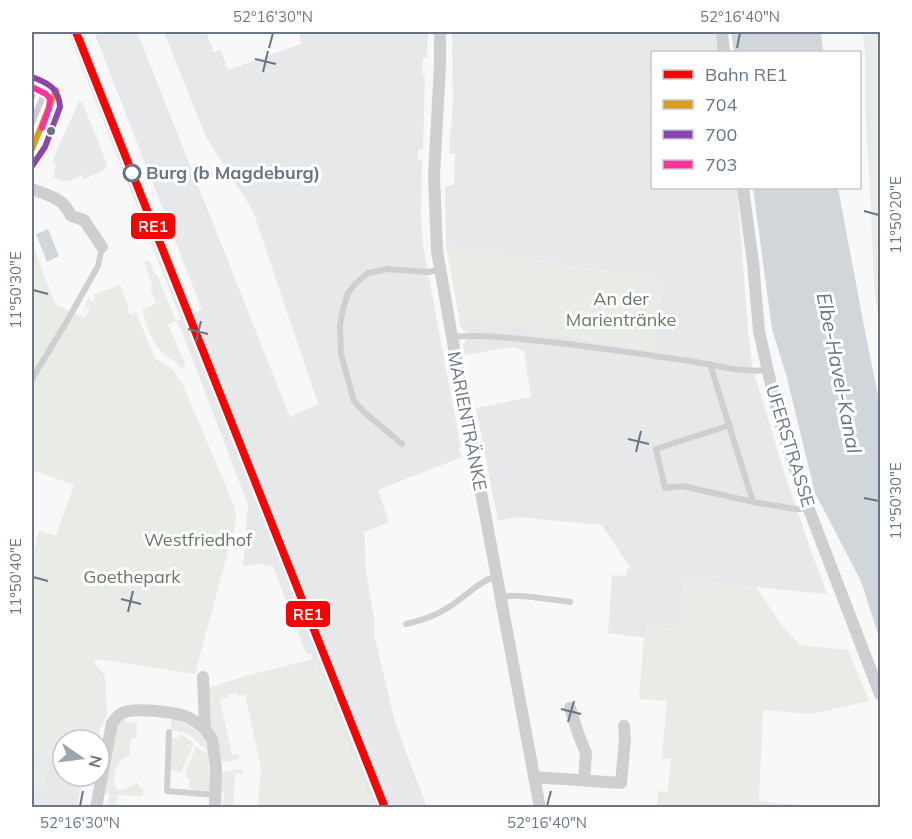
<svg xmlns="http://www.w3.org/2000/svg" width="912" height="839" font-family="Mulish,sans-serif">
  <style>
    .built { fill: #e7e8e9 }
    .green { fill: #e8ebe6 }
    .water { fill: #d0d6da }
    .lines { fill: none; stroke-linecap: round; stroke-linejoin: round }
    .lane { stroke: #cecfd1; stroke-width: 6 }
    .street { stroke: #cecfd1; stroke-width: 12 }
    .bus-1-casing { stroke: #fff; stroke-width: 10 }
    .bus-2-casing { stroke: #fff; stroke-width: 10 }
    .bus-3-casing { stroke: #fff; stroke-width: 10 }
    .bus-1 { stroke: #db9c1b; stroke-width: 6 }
    .bus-2 { stroke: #8e44ad; stroke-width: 6 }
    .bus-3 { stroke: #f39; stroke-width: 6 }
    .rail-1-casing { stroke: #fff; stroke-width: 12 }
    .rail-1 { stroke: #f00; stroke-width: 8 }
    .ticks { fill: none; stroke: #6a7686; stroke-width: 2 }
    .bus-dot { fill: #6a7686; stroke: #fff; stroke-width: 2 }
    .stop-dot { fill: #fff; stroke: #6a7686; stroke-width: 3 }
    .labels { text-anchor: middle; stroke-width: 6; stroke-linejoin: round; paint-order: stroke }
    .stop-label { font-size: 18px; font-weight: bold; fill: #6a7686; stroke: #fff; text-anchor: start }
    .park-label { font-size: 18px; fill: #667965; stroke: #fff }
    .street-label { font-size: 18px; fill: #6a7686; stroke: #fff }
    .water-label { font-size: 20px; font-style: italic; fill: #667781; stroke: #fff }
    .line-badge { stroke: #fff; stroke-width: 2 }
    .badge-label { font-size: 16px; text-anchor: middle; font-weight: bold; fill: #fff }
    .neatline { fill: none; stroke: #6a7686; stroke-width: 2 }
    .ticks-label { font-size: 15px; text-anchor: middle; fill: #6a7686 }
  </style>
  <rect width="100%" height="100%" fill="#f8f8f8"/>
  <path class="built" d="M62,32h20l110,282 10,-4 -108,-278h43l153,385 28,-13 -65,-193 -47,-74 -42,-105h42l8,20 7,-2 7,20 73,-26 -2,-12h129l-1,26h-4l-1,16 3,1 -2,74 -5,1v10h4l-1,57 2,29 38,202 -2,1 3,8 -84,33 11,32 -25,10 2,40 9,52 -1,10 20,84 16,45 17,44h-54l-62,-153h-5l-33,-88 -16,-2 -14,2 5,-61 -65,-171 -7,-13 5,-2 -112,-285 -6,1z
    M452,32h265l2,20h-67v136h85l11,142 4,36 34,112 23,67 18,49 -143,-14 -5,50 -32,-4 -1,12 -38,-5 4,-58 14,1 1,-7h4l-29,-44 -85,-8 -19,4 -22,-113 55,-11 -7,-46 -12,-4 -47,8 -2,-11 3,-3 -1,-10 -5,-4 -1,-10 194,33 11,-69 -218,-35 -1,-59 9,-3 1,-30 -6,-1 4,-51z
    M79,101l4,3 24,60 -2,5 -21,10 -2,-4 -13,6h-8l-8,-4 3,-13 -4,-2z
    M32,754l31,7v15h20l-6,31h-45z"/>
  <path class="green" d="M863,32h17v297l-6,-40 -3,-84 -6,-100v-51z
    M32,243l23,61 30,14 5,-9 -6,-3 5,-9 2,5 4,-2 -2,-5 27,-10 9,24 -2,3 4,3 5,-3 19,46 18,12 10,15 52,123 1,14 -41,152 -83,-13 -18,-2 1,5 10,11 2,40 -7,13 -2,12h-35v21l-31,-7v-194l7,-29 17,5 18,-51 -42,-15z
    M446,246l218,35 -11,69 -194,-33z
    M149,260l6,14h2l19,47 -8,4 18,41 -5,2c-6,-8 -15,-11 -22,-19 -9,-10 -12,-26 -17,-39l14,-7 -6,-15 3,-1 -9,-25z
    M684,580l72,7 28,41 16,17 48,5 21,51 -58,13 -48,-4 -4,91 56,6h-158l1,-16 10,1 3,-33 -9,-1 5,-57 -28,-2 5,-62h2l1,-11 32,4z
    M313,659l60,148h-115l3,-40 -16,-73 -8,2 -1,-3 -8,2v3l-8,2 12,55 8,-1 -2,5 -14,3 -5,-2 -9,-32 -1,-40 40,-13z
    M126,715l1,7 10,1 -1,15h-5l-1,17c-13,4 -20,23 -13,35 8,1 12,-3 18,-7h2l6,7v6l-26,-1 -1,12h-8l1,-13 -6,-1 14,-69z
    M171,718c13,3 22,10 33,18l3,13c-7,-2 -10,-8 -16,-13 -7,-4 -13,-5 -20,-6z
    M180,734l12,7 2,3 -13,28 -10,-2v-32l8,1z
    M196,746l6,5 5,1 2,14 1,25 -20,-2 -1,-10 -4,-5z
    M32,763l18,4 -5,22 -13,-3z
    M238,769l4,1v4h-7l-2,33h-10l1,-15 -3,-2v-15l4,-4z"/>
  <path class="water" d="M731,32h90l2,20h-89z
    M753,188h85l26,138 16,80v234l-19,-59 -46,-88 -28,-115 -15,-49z
    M48,229l11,27 -12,6 -11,-28z"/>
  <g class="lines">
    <path class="lane" d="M32,77c15,6 29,11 28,30 -7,17 -15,47 -28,59
      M32,97l7,-17
      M32,123l16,-39
      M32,149l24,-59
      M453,337c28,-3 58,1 87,4 50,5 100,13 150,20 25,4 52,12 77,9
      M710,364l43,138
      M32,379l35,-58 31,-55 4,-19
      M730,425l-74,24 9,39 18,-2 70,16 43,7h13
      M402,444l-38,-32 -10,-11 -13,-47 -1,-28 3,-17 5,-16 8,-10 12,-10 19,-4 40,3 13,-2
      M501,597c18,-4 49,3 69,5
      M406,624c14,-3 31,-9 43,-17 16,-10 29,-25 47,-31
      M169,732l-2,59 49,4"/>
    <path class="street" d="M440,32v33l-6,111 3,75 15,86 88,471
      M722,32l2,20
      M743,188l10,75 6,68 19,85 22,70 80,208
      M32,189c17,7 31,8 39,27l13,4 18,27
      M203,677l2,52 7,10 4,29 -1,40
      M570,708l9,28 7,17 -2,27
      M534,777l87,6 4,-44 -1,-13
      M96,808l16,-85c3,-4 6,-8 10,-10 11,-6 51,-1 63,3 8,3 14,8 20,13"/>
    <defs>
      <path id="bus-1" d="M32,149l24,-59"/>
      <path id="bus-2" d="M32,77c16,6 27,11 28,30l-15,40 -13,19"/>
      <path id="bus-3" d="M32,87l14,7 4,5 -1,9 -7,20"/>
    </defs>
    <use href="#bus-1" class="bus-1-casing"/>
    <use href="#bus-2" class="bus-2-casing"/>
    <use href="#bus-3" class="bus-3-casing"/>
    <use href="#bus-1" class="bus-1"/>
    <use href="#bus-2" class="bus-2"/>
    <use href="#bus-3" class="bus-3"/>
    <defs>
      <path id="rail-1" d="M76,32l309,776"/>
    </defs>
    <use href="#rail-1" class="rail-1-casing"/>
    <use href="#rail-1" class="rail-1"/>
  </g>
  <path class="ticks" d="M269,48l4,-15M737,48l3,-15M255,59l21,5M263,72l5,-21M864,211l15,4M33,290l15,4M188,329l20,5M196,342l5,-21M628,439l21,5M636,452l5,-21M864,498l15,3M33,577l15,4M121,599l20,5M128,612l5,-21M561,709l20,5M568,722l6,-21M80,806l3,-15M547,806l4,-15"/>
  <circle class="bus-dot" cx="51" cy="131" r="5"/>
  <circle class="stop-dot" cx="132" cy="173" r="8"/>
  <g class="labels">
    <g class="stop-label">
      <text x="146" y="179">Burg (b Magdeburg)</text>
    </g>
    <g class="park-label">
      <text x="621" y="305">An der<tspan x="621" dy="21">Marientränke</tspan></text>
      <text x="198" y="546">Westfriedhof</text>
      <text x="132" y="583">Goethepark</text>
    </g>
    <g class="street-label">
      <text transform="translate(467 421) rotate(79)" y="6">MARIENTRÄNKE</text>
      <text transform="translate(790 446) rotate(73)" y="6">UFERSTRASSE</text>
    </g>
    <g class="water-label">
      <text transform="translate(839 373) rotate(79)" y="7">Elbe-Havel-Kanal</text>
    </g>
  </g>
  <g class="line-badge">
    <rect x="130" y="212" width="46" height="28" rx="6" fill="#f00"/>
    <rect x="285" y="600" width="46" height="28" rx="6" fill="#f00"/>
  </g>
  <g class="badge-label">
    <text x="153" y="232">RE1</text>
    <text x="308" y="620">RE1</text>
  </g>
  <rect width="912" height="839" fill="none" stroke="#ffffff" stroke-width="66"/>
  <rect x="651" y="51" width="210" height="138" fill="#ffffff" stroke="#c3c8cf" stroke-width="1.5"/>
  <rect x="663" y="70" width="30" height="9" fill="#ff0000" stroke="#c3c8cf" stroke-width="1.5"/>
  <text x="705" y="81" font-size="18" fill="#6a7686">Bahn RE1</text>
  <rect x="663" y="100" width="30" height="9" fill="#db9c1b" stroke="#c3c8cf" stroke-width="1.5"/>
  <text x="705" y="111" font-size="18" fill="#6a7686">704</text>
  <rect x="663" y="130" width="30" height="9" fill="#8e44ad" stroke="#c3c8cf" stroke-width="1.5"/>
  <text x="705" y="141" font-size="18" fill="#6a7686">700</text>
  <rect x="663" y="160" width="30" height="9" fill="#ff3399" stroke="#c3c8cf" stroke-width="1.5"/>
  <text x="705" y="171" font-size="18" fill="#6a7686">703</text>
  <g transform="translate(81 758) rotate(104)"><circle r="28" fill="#ffffff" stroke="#c3c8cf" stroke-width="1.5"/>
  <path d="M0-4.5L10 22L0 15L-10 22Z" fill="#9ca4ae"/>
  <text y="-9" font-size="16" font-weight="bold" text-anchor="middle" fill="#6a7686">N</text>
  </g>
  <rect x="33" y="33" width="846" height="773" class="neatline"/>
  <g class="ticks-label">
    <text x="273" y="22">52°16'30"N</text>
    <text x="740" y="22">52°16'40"N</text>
    <text transform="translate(896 215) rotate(-90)" y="5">11°50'20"E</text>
    <text transform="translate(16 290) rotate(-90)" y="5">11°50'30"E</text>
    <text transform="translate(896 501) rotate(-90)" y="5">11°50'30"E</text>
    <text transform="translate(16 577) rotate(-90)" y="5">11°50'40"E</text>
    <text x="80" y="828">52°16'30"N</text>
    <text x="547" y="828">52°16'40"N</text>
  </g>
</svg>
